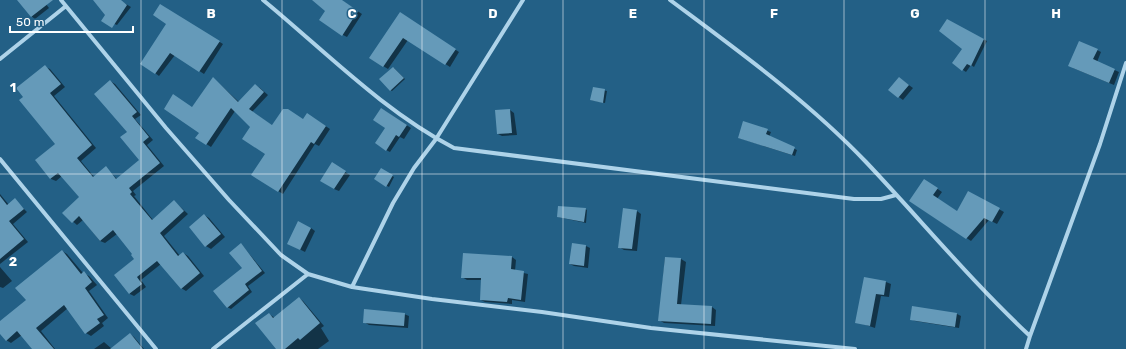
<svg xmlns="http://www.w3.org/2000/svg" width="1126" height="349" font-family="Rubik,sans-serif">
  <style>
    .shadow { fill: #0007 }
    .building { fill: #659ab9 }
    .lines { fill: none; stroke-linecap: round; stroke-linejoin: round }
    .street { stroke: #aed3e9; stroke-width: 4 }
    .grid { fill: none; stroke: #fff; stroke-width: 1; stroke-opacity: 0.55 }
    .grid-label { font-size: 13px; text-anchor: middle; font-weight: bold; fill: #fff; stroke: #236086; stroke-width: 3; stroke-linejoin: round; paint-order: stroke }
  </style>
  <rect width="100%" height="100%" fill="#236086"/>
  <path class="shadow" d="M19,0h24l6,8 -14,11 -4,-3z
    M94,0h25l12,7 -14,18 -5,-2z
    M314,0h27l21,14 -15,23 -4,-2 -17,-24z
    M160,5l63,39 -19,30 -29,-19 -16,21 -4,-3 13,-50z
    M404,16l55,36 -9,15 -42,-27 -20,29 -18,-11z
    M948,21l39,20 -13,26 -3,-2 -5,7 -3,-2 1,-21z
    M1097,50l4,2 -4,10 22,10 -5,13 -41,-17z
    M45,67l5,2 15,18 -11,9 42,52 -15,13 13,16 12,-9 11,11 23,-19 -30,-79 5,3 26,31 -6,4 18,21 -6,5 17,21 -31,25 3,4 -2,1 19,24 21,-19 14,13 -24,22 16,20 3,-3 5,3 16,20 -18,15 -5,-3 -20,-24 -20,16 5,7 -12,9 -4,-2 -15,-19 20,-16 -1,-5 -17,-20 -12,9 -5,-2 -17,-21 -6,5 -14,-12 17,-16 -18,-21 -6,5 -5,-2 -15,-18 20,-17 -31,-47z
    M394,68l11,11 -13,12 -2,-1z
    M213,78l26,24 16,-17 5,3 8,7 -16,17 21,14 39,-9 18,12 -11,17 -4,-2 -32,50 -5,-3 -11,-37 -16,-27 -16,-16 -24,36 -14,-9 4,-6 -9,-24z
    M899,78l14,10 -10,12 -14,-10z
    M593,88l14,3 -2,12 -14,-3z
    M510,110l4,3 3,22 -15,1 -4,-2z
    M385,111l26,17 -7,11 -4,-2 -10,15 -4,-2z
    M744,122l27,10 -2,5 28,13 -2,6 -56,-18z
    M332,164l18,11 -11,16 -5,-2z
    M381,169l13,8 -5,10 -14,-8z
    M929,183l13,9 -5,7 20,13 11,-20 36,20 -7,12 -8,-4 -18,21 -60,-40z
    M0,194l9,11 6,-5 12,12 -14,12 15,18 -28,22z
    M585,209l2,1 -1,13 -28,-6z
    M637,211l4,3 -4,37 -13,-1 -5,-3z
    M204,215l5,3 16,19 -14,12 -5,-3z
    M311,228l4,3 -10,21 -12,-6z
    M241,244l24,29 -17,13 4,6 -21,17 -4,-2 16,-39z
    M586,246l4,2 -2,20 -14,-2 -4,-2z
    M62,251l5,3 16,19 6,3 8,9 -8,6 19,27 -6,5 2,3 -13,10 -5,-3 -18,-25 -27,23 14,18h-22l-11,-14 -11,8 -5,-3 -6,-7v-10l27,-23z
    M512,257l4,3 -1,11 13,3 -3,28 -13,-2v4l-27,-2 -4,-2 1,-20h-15l-5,-3z
    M665,258l16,1 5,3 -5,43 31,2 4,3 -1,16 -51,-3 -5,-3z
    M0,267l12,14 -9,7 -3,-1z
    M865,278l21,4 5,2 -2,13 -8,-1 -6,32 -18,-6z
    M299,298l4,3 21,25 -3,2 8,13 -11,8h-40l-9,-35 6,4z
    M404,314l5,2 -1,12 -39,-3 -5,-3z
    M957,314l4,2 -2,12 -44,-7 -4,-2z
    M130,334l4,3 10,12h-20z
    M104,342l8,7h-18z"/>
  <path class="building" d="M17,0h36l-22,17z
    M93,0h28l6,5 -15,23 -11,-7 4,-6z
    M312,0h30l16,11 -16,25 -23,-16 6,-9z
    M160,4l60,37 -21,31 -29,-19 -15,21 -15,-10 26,-40 -13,-9z
    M400,12l56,37 -11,16 -42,-27 -20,29 -14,-9z
    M947,19l37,20 -13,27 -4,-2 -5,7 -10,-8 10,-14 -23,-18z
    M1079,41l19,8 -5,10 22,10 -6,14 -41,-17z
    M45,65l16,19 -11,9 42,52 -15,13 16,19 13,-11 10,13 23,-19 -19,-23 7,-5 -33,-38 16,-14 27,32 -5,4 17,21 -6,5 17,21 -31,25 3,4 -2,2 22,26 22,-20 10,11 -24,22 18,23 5,-4 17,21 -19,16 -24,-28 -20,16 5,7 -13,10 -15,-19 20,-16 -3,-4 1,-1 -19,-24 -13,11 -21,-25 -7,7 -10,-10 17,-16 -21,-24 -8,6 -15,-19 20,-16 -36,-44 4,-3 -7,-9z
    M393,67l11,11 -14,13 -11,-12z
    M213,77l25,25 17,-18 9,8 -15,17 23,16 11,-16h5l15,10 4,-6 19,13 -12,18 -3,-2 -33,50 -27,-17 14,-21 -23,-15 8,-12 -19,-19 -25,37 -11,-7 4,-5 -35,-24 9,-15 19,13z
    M899,77l10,8 -11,13 -10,-8z
    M593,87l12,2 -2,14 -13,-3z
    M381,108l26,17 -8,12 -3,-2 -10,16 -11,-8 10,-15 -12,-8z
    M510,109l2,24 -15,1 -2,-24z
    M743,121l25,8 -2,5 29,13 -3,8 -54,-17z
    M332,162l14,9 -12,18 -14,-8z
    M381,168l12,7 -7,12 -12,-8z
    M924,179l14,9 -5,7 24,16 11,-20 32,17 -8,14 -8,-4 -18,21 -57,-38z
    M0,196l7,9 8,-7 9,11 -15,12 15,18 -24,20z
    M558,206l28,2 -2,14 -27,-5z
    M623,208l14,2 -5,39 -14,-1z
    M204,214l17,20 -16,13 -16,-20z
    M298,221l13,7 -11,22 -13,-6z
    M241,243l21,28 -17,13 4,6 -22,18 -14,-17 29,-23 -13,-15z
    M572,243l14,2 -2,21 -15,-2z
    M62,250l19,24 3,-3 8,11 -7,6 19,27 -7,4 3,4 -15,11 -21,-29 -28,23 18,21h-22l-15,-18 -11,10 -6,-7v-13l26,-21 -11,-12z
    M463,253l49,3 -1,13 13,2 -3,29 -13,-2 -1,4 -27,-2 1,-22h-20z
    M665,257l16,1 -4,46 35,2 -1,18 -53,-3z
    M864,277l22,4 -2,14 -8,-1 -6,32 -15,-3z
    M299,297l21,26 -20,17 -2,-2 -13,11h-9l-21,-26 14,-10 4,5z
    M912,306l45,7 -2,14 -45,-7z
    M364,309l41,4 -1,13 -41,-3z
    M130,333l13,16h-33z"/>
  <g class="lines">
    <path class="street" d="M61,0l105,128 63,72 52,55 27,19 44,13 80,12 110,13 109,16 204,21
      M263,0c62,51 120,111 191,148l400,51h27l15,-4
      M670,0c67,50 138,101 196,162 55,58 105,119 164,174l-4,13
      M0,59l66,-53
      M0,159l156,190
      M352,287l41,-84 21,-35 22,-29 87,-139
      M1030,336l70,-192 26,-81
      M213,349l95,-75"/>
  </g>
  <path class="grid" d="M141,0v349M282,0v349M422,0v349M563,0v349M704,0v349M844,0v349M985,0v349M0,174h1126"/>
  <g class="grid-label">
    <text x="211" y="18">B</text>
    <text x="352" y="18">C</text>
    <text x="493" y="18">D</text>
    <text x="633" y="18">E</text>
    <text x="774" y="18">F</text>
    <text x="915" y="18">G</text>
    <text x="1056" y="18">H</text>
    <text x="13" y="92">1</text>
    <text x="13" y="266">2</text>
  </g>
  <path d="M10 26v6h123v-6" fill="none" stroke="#ffffff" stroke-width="2"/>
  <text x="16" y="26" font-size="12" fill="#ffffff" stroke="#236086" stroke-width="3" paint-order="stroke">50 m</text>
</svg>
